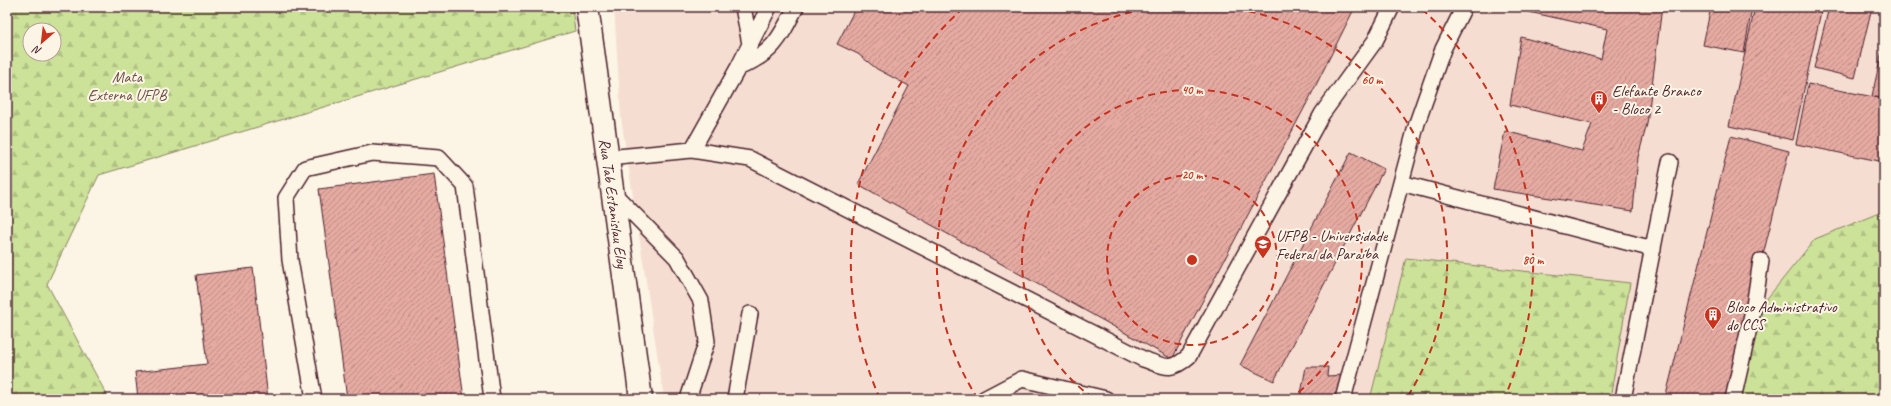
<svg xmlns="http://www.w3.org/2000/svg" width="1891" height="406" font-family="Caveat,sans-serif">
  <style>
    .built { fill: #f5ded1 }
    .forest { fill: url(#forest-firs); stroke: #8a8062; fill-rule: evenodd }
    .building { fill: url(#building-hatch); stroke: #4a1f2b }
    .lines { fill: none; stroke-linecap: round; stroke-linejoin: round }
    .lane-casing { stroke: #4a1f2b; stroke-width: 18 }
    .secondary-casing { stroke: #4a1f2b; stroke-width: 25 }
    .lane { stroke: #fcf5e5; stroke-width: 15 }
    .secondary { stroke: #fcf5e5; stroke-width: 22 }
    .ring { fill: none; stroke: #c8321e; stroke-width: 2; stroke-dasharray: 7 5 }
    .labels { text-anchor: middle; stroke-width: 4; stroke-linejoin: round; paint-order: stroke }
    .park-label { font-size: 16px; fill: #6a5046; stroke: #fcf5e5 }
    .poi-label { font-size: 16px; fill: #4a1f2b; stroke: #fcf5e5; text-anchor: start }
    .street-label { font-size: 16px; fill: #4a1f2b; stroke: #fcf5e5 }
    .centre { fill: #c8321e; stroke: #fcf5e5; stroke-width: 2 }
    .ring-label { font-size: 12px; text-anchor: middle; font-weight: bold; fill: #c8321e; stroke: #fcf5e5; stroke-width: 4; stroke-linejoin: round; paint-order: stroke }
  </style>
  <defs>
    <pattern id="forest-firs" width="22" height="20" patternUnits="userSpaceOnUse"><rect width="22" height="20" fill="#cbe298"/><path d="M5 1l3.5 6h-7zM16 11l3.5 6h-7z" fill="#b0c183"/></pattern>
    <pattern id="building-hatch" width="6" height="6" patternUnits="userSpaceOnUse"><rect width="6" height="6" fill="#e5aaa2"/><path d="M-1 1l2-2M0 6l6-6M5 7l2-2" fill="none" stroke="#bc8a84"/></pattern>
  </defs>
  <rect width="100%" height="100%" fill="#fcf5e5"/>
  <filter id="ink" filterUnits="userSpaceOnUse"><feTurbulence type="fractalNoise" baseFrequency=".025" numOctaves="2"/><feDisplacementMap in="SourceGraphic" scale="8" xChannelSelector="R" yChannelSelector="G"/><feConvolveMatrix kernelMatrix="1 2 1 2 8 2 1 2 1" color-interpolation-filters="sRGB"/></filter>
  <g filter="url(#ink)">
    <path class="built" d="M614,7h1270v392h-1220l-43,-281z"/>
    <path class="forest" d="M7,7h565l3,24 -476,144 -52,109 62,115h-102zM30,30h24v24h-24z
      M1884,211v188h-146l19,-88 58,-72z
      M1406,258l224,25 -20,116h-240z"/>
    <path class="building" d="M856,7h499l-46,92 -137,260 -314,-175 51,-98 -32,-17 -19,-15 -21,-10z
      M1525,7h137l-15,117 -9,33 -5,54 -140,-22 12,-58 77,20 10,-27 -82,-19 11,-68 80,22 6,-30 -83,-18z
      M1711,7h41l-8,46 -41,-8z
      M1755,7h67l-29,133 -64,-14z
      M1829,7h43l-17,71 -41,-10z
      M1884,42v57l-12,-3z
      M1808,84l76,15v63l-88,-18z
      M1731,136l58,15 -62,248h-62z
      M1351,152l33,17 -110,212 -34,-16z
      M434,174l30,225h-117l-28,-210z
      M253,268l15,131h-130l-3,-27 72,-8 -11,-89z
      M1306,367h22l-1,9 18,-1 -6,24h-39z"/>
    <g class="lines">
      <defs>
        <path id="lane" d="M743,7l7,37
          M738,68c35,-15 41,-28 58,-61
          M692,150l46,-82 31,-61
          M607,158l85,-8 58,9 393,200c21,7 27,14 46,-3l133,-242 53,-73 17,-34
          M1401,183l252,66
          M612,192l65,66 24,43 6,40 -19,58
          M314,399l-24,-139 -4,-62 19,-30 67,-15 67,5 26,28 27,213
          M735,399l15,-85
          M984,399l38,-20 84,20
          M1343,399l74,-276 26,-74 21,-42
          M1623,399l47,-237
          M1733,399l21,-93 7,-45"/>
        <g id="secondary">
          <path id="s1" d="M587,7l54,392"/>
        </g>
      </defs>
      <use href="#lane" class="lane-casing"/>
      <use href="#secondary" class="secondary-casing"/>
      <use href="#lane" class="lane"/>
      <use href="#secondary" class="secondary"/>
    </g>
  </g>
  <g class="ring">
    <circle cx="1192" cy="260" r="85"/>
    <path d="M1093 398A170 170 0 1 1 1291 398"/>
    <path d="M978 399A255 255 0 0 1 1159 7M1225 7A255 255 0 0 1 1406 399"/>
    <path d="M880 399A341 341 0 0 1 962 9M1422 9A341 341 0 0 1 1504 399"/>
  </g>
  <defs>
    <symbol id="building-pin" viewBox="-11 -11 22 30"><path d="M0 17L-7.5 6A9.5 9.5 0 1 1 7.5 6Z" fill="#c8321e" stroke="#fcf5e5"/><path d="M-4-6H4V6H1V3H-1V6H-4ZM-2.5-4.3h1.7v1.8h-1.7ZM.8-4.3h1.7v1.8H.8ZM-2.5-1h1.7V.8h-1.7ZM.8-1h1.7V.8H.8Z" fill="#fff"/></symbol>
    <symbol id="university-pin" viewBox="-11 -11 22 30"><path d="M0 17L-7.5 6A9.5 9.5 0 1 1 7.5 6Z" fill="#c8321e" stroke="#fcf5e5"/><path d="M0-5L7-2L0 1L-7-2ZM-4 1L0 2.5L4 1V4Q0 6-4 4Z" fill="#fff"/></symbol>
  </defs>
  <g fill-rule="evenodd">
    <use href="#building-pin" x="1589" y="89" width="20" height="27"/>
    <use href="#university-pin" x="1253" y="234" width="20" height="27"/>
    <use href="#building-pin" x="1703" y="305" width="20" height="27"/>
  </g>
  <g class="labels">
    <g class="park-label">
      <text x="127" y="82">Mata<tspan x="127" dy="18">Externa UFPB</tspan></text>
    </g>
    <g class="poi-label">
      <text x="1612" y="96">Elefante Branco<tspan x="1612" dy="18">- Bloco 2</tspan></text>
      <text x="1276" y="241">UFPB - Universidade<tspan x="1276" dy="18">Federal da Paraíba</tspan></text>
      <text x="1726" y="312">Bloco Administrativo<tspan x="1726" dy="18">do CCS</tspan></text>
    </g>
    <g class="street-label">
      <text dy="6" stroke="none"><textPath href="#s1" startOffset="198">Rua Tab Estanislau Eloy</textPath></text>
    </g>
  </g>
  <circle cx="1192" cy="260" r="6" class="centre"/>
  <g class="ring-label">
    <text x="1372" y="84">60 m</text>
    <text x="1192" y="94">40 m</text>
    <text x="1192" y="179">20 m</text>
    <text x="1533" y="264">80 m</text>
  </g>
  <rect width="1891" height="406" fill="none" stroke="#fcf5e5" stroke-width="24"/>
  <rect x="12" y="12" width="1867" height="382" fill="none" stroke="#4a1f2b" stroke-width="1.5" filter="url(#ink)"/>
  <g transform="translate(42 42) rotate(208)"><circle r="19" fill="#fcf5e5" stroke="#b59f9b"/>
  <path d="M0-3L7 15L0 10L-7 15Z" fill="#c8321e"/>
  <text y="-6" font-size="11" font-weight="bold" text-anchor="middle" fill="#4a1f2b">N</text>
  </g>
</svg>
